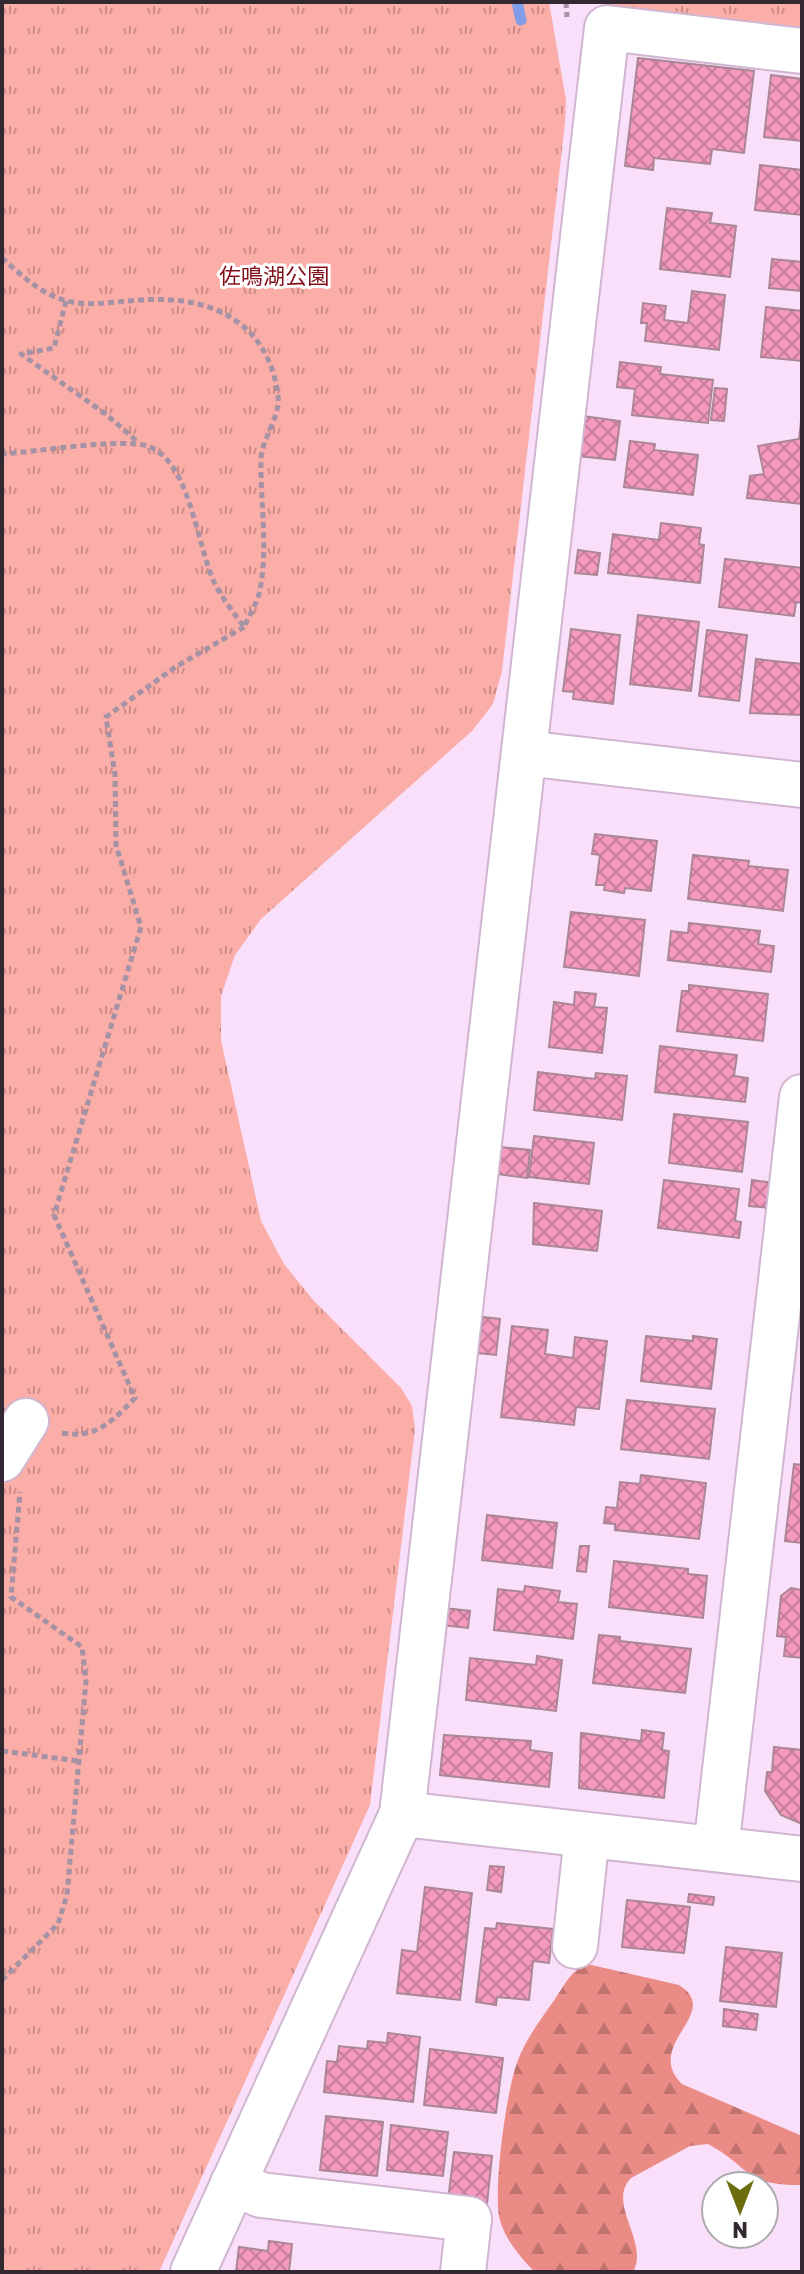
<svg xmlns="http://www.w3.org/2000/svg" width="804" height="2274" font-family="Rubik,'Noto Sans JP',sans-serif">
	<defs>
		<pattern id="forest-firs" width="22" height="20" patternUnits="userSpaceOnUse" patternTransform="scale(2)"><rect width="22" height="20" fill="#eb8b86"/><path d="M5 1l3.5 6h-7zM16 11l3.5 6h-7z" fill="#bf726e"/></pattern>
		<pattern id="park-tufts" width="24" height="20" patternUnits="userSpaceOnUse" patternTransform="scale(2)"><rect width="24" height="20" fill="#fbada8"/><path d="M3 7l-1-3M5 7V3M7 7l1-3M15 17l-1-3M17 17v-4M19 17l1-3" fill="none" stroke="#cc8d89"/></pattern>
		<pattern id="building-cross-hatch" width="8" height="8" patternUnits="userSpaceOnUse" patternTransform="scale(2)"><rect width="8" height="8" fill="#f599be"/><path d="M0 0l8 8M0 8l8-8" fill="none" stroke="#c77d9b"/></pattern>
	</defs>
	<rect width="100%" height="100%" fill="#f9dff9"/>
	<!-- forest -->
	<path fill="url(#forest-firs)" d="M587,1964L679,1985C724,2013 642,2044 682,2084L802,2136V2185C743,2186 751,2167 708,2144L690,2146L631,2178C606,2204 650,2242 633,2272H535C520,2257 503,2237 499,2216C494,2185 506,2093 517,2063C525,2040 541,2019 555,1999C564,1986 571,1970 587,1964Z"/>
	<!-- park -->
	<path fill="url(#park-tufts)" d="M2,2H549L566,100L565,123L502,671L493,704L472,731L261,919L235,955L221,996V1040L261,1221L284,1264L314,1301L401,1388L412,1406L415,1429L370,1805L159,2272H2Z
		M586,2H802V27Z"/>
	<g fill="none" stroke-linecap="round" stroke-linejoin="round">
		<!-- stream -->
		<path stroke="#819ce9" stroke-width="11" d="M517,2L521,20"/>
	</g>
	<!-- building -->
	<path fill="url(#building-cross-hatch)" stroke="#aa8794" stroke-width="2" d="M638,58L754,71L744,153L712,149L710,164L654,158L653,170L625,166Z
		M771,75L802,79V141L764,137Z
		M760,165L802,170V215L755,210Z
		M667,208L712,213L710,223L736,226L730,277L660,269Z
		M772,259L802,262V291L769,288Z
		M692,291L725,295L719,350L645,341L647,323H641L643,303L666,306L664,320L688,323Z
		M766,307L802,311V361L761,357Z
		M620,362L661,367L660,374L713,380L708,423L632,415L635,389L617,387Z
		M715,388L727,389L724,421L711,420Z
		M802,412V504L747,498L750,476L764,474L758,446L799,439Z
		M583,416L620,421L615,460L578,456Z
		M630,441L655,444L654,450L698,455L693,495L624,487Z
		M661,523L701,528L699,544L704,545L700,583L608,573L613,534L659,540Z
		M578,550L600,553L597,575L575,573Z
		M725,559L802,568V603L796,602L794,616L719,607Z
		M638,615L699,622L691,691L630,684Z
		M571,629L620,635L613,704L573,699L574,692L563,691Z
		M707,630L747,635L739,701L699,696Z
		M756,659L802,664V715L750,713Z
		M595,834L657,841L651,891L625,888L624,893L604,890L605,885H596L600,855L592,854Z
		M693,855L749,861L748,866L788,870L783,911L688,899Z
		M571,912L645,920L639,976L564,967Z
		M689,923L760,931L758,944L774,946L771,972L668,960L671,931L688,933Z
		M689,985L768,994L763,1041L677,1031L682,991H689Z
		M575,992L596,994L594,1007L607,1008L602,1053L549,1047L554,1002L574,1005Z
		M660,1046L737,1055L734,1076L748,1078L745,1102L655,1092Z
		M538,1072L595,1079L596,1073L627,1076L622,1120L534,1110Z
		M674,1114L748,1122L742,1172L669,1163Z
		M534,1136L594,1143L589,1184L529,1177Z
		M499,1147L530,1150L527,1178L496,1174Z
		M664,1180L739,1189L735,1221L741,1222L739,1238L658,1228Z
		M752,1180L774,1183L772,1208L749,1206Z
		M534,1203L602,1211L597,1251L533,1244Z
		M483,1317L500,1319L496,1355L478,1353Z
		M512,1326L548,1330L545,1354L573,1358L575,1337L607,1341L599,1409L576,1407L574,1425L501,1417Z
		M646,1336L693,1341V1336L717,1339L711,1389L641,1381Z
		M627,1400L715,1409L709,1459L621,1449Z
		M794,1464L802,1465V1543L785,1541Z
		M641,1475L706,1483L699,1539L615,1530V1524L604,1523L606,1507L617,1508L620,1482L640,1484Z
		M487,1515L557,1523L552,1568L482,1560Z
		M580,1546H589L586,1572L577,1571Z
		M614,1561L688,1569V1574L707,1576L703,1618L609,1607Z
		M525,1586L560,1591L558,1602L577,1604L573,1639L494,1630L498,1589L524,1592Z
		M791,1588L802,1590V1658L784,1656L786,1637L777,1636L781,1596Z
		M444,1608L470,1611L468,1628L442,1625Z
		M599,1635L620,1637V1641L691,1649L685,1693L593,1683Z
		M537,1656L562,1660L556,1711L466,1700L470,1658L536,1665Z
		M642,1730L664,1733L662,1750L669,1751L664,1798L579,1788L581,1733L641,1741Z
		M444,1735L531,1741L530,1750L552,1753L549,1787L440,1775Z
		M774,1747L802,1750V1824L781,1815L765,1791L767,1772H772Z
		M490,1866L504,1867L501,1892L487,1890Z
		M425,1887L472,1893L460,2000L397,1993L402,1950L417,1952Z
		M689,1894L714,1897L713,1905L688,1902Z
		M627,1900L690,1907L684,1953L622,1947Z
		M497,1923L553,1929L549,1963L533,1961L529,2000L497,1997L496,2005L476,2002L485,1928L496,1929Z
		M726,1947L782,1953L776,2007L720,2001Z
		M724,2009L758,2014L756,2030L723,2026Z
		M388,2033L420,2037L413,2102L324,2092L327,2061L337,2062L339,2046L367,2049L368,2041L387,2043Z
		M430,2049L503,2058L496,2113L424,2105Z
		M326,2116L383,2122L377,2176L320,2170Z
		M391,2125L448,2132L443,2176L387,2170Z
		M454,2152L492,2156L487,2204L448,2200Z
		M269,2241L292,2244L289,2272H236L239,2247L268,2251Z"/>
	<g fill="none" stroke-linecap="round" stroke-linejoin="round">
		<!-- minor casing -->
		<g stroke="#d0b6d0" stroke-width="48">
			<path id="minor" d="M524,753L802,785
				M2,1459L26,1421
				M402,1814L802,1859
				M716,1849L802,1097
				M575,1946L587,1835
				M233,2183L261,2195L469,2219L463,2272
				M193,2272L402,1814L607,28L802,51"/>
		</g>
		<!-- path -->
		<path stroke="#a592a5" stroke-width="5" stroke-dasharray="6 4" stroke-linecap="butt" d="M566,2L567,17
			M2,258C20,274 43,296 68,301C91,307 117,301 141,300C210,295 268,321 278,395C281,416 262,438 261,459C260,503 269,551 259,594C256,605 249,616 244,627C235,614 224,601 216,586C195,546 191,448 137,444C98,441 43,451 2,454
			M66,301L54,348L21,354L107,415L139,443
			M62,1433C97,1439 112,1421 135,1398L54,1215L141,927L116,845L115,775L106,717L174,668L244,627
			M2,1751L79,1761
			M2,1980L58,1924L67,1895L86,1681L82,1647L11,1597L20,1492"/>
		<!-- minor -->
		<use href="#minor" stroke="#fff" stroke-width="44"/>
	</g>
	<g text-anchor="middle" dominant-baseline="central" stroke-width="6" stroke-linejoin="round" paint-order="stroke">
		<!-- park labels -->
		<g font-size="22" fill="#820e1a" stroke="#fff">
			<text x="274" y="276">佐鳴湖公園</text>
		</g>
	</g>
	<!-- border -->
	<rect width="804" height="2274" fill="none" stroke="#322832" stroke-width="8"/>
	<!-- north arrow -->
	<g transform="translate(740 2210) rotate(180)"><circle r="38" fill="#ffffff" stroke="#ada9ad" stroke-width="2"/>
	<path d="M0-6L14 30L0 20L-14 30Z" fill="#6d6d0e"/>
	<text y="-12" font-size="22" font-weight="bold" text-anchor="middle" fill="#322832">N</text>
	</g>
</svg>
